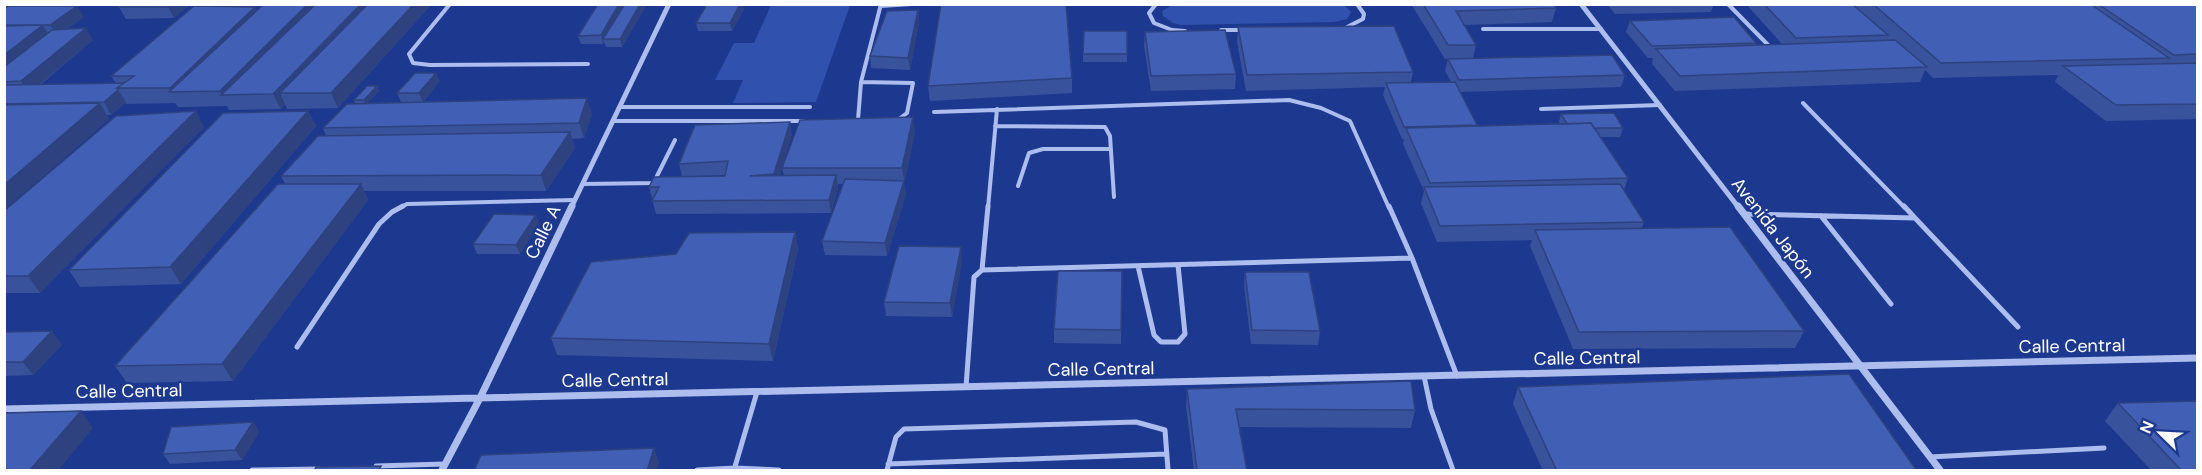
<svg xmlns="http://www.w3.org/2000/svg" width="2202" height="475" font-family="'DM Sans',sans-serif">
	<rect width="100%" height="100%" fill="#1d398f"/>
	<!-- green -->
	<path fill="#3051ad" d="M1174,4H1343L1351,12L1347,19L1334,22L1181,25L1173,23L1163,16L1162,11Z
		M771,5H850L816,102L733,103L743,80H715L734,43H754Z"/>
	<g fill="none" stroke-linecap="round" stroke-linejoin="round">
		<!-- service-far1 -->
		<path stroke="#acbdee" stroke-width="4" d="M450,4L409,54L413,63L430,65L588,64
			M1156,4L1149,13L1154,23L1172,30L1185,31
			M1728,4L1770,47
			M881,6L911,4
			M1347,27L1363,19L1364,14L1357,4
			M1483,29H1601
			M1221,30H1242
			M861,82L913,83L907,113L899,119
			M1803,103L1905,208
			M620,107H810
			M1541,109L1660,105
			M934,112L1289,100L1321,108L1350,121L1389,208
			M858,120L861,82L881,4
			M613,121H804
			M995,126L1105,127L1110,136L1114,197
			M655,180L675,140
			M583,184L655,183
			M1018,186L1029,153L1043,149H1111
			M400,208L407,204L575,200
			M988,208L997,109"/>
		<!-- service -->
		<path stroke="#acbdee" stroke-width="5" d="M1389,206L1412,258L1457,376
			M1744,214L1915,218L1904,206
			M1821,216L1891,304
			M1915,218L2018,327
			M1138,266L1154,335L1161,342H1178L1185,334L1178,265
			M982,270L988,206
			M297,347L379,224L392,212L403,206
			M1424,376L1431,409L1453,470
			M966,387L974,277L982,270L1412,258
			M1930,457L2104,448
			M888,464L1167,454
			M376,466L445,464
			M252,470L320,469
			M697,470L735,468L779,470
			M734,470L757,392
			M887,470L896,437L904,429L1136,422L1165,430L1168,470"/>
		<!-- minor-far1 -->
		<path stroke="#acbdee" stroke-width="5" d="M1581,4L1739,208
			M571,208L669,4"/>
		<!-- minor -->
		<path stroke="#acbdee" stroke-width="7" d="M1738,206L1940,470
			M4,409L2198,358
			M442,470L480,398L572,206"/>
	</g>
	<!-- wall -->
	<path fill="#38529c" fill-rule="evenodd" d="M4,4H19L18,6L84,17L67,29L93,40L40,85L116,83L111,76L208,4H243L242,7H255L257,11L264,4H431V5L338,108L287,109L285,104L281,109L229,110L227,106L178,107L175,103L126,104V102L111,115H107L109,119L4,210Z
		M117,4H191L174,18L126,19Z
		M524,4H538L537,6H524Z
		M598,4H647L622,47H606L604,42L603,44H581L578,36Z
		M1411,4H1554L1556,8L1552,22L1465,25L1476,45L1473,58L1625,75L1621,87L1460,92L1477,126L1560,124L1559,122L1561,114L1623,128L1620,137H1600L1628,178L1624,190L1644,222L1642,228L1804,331L1795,348L1573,349L1530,246L1532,240L1437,242L1421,203L1424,191L1403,144L1404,139H1402L1383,95L1385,87L1246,91L1237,42L1238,27L1413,72L1411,82H1451L1445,71L1448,59H1445Z
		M1607,4H1714L1711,12L1615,14Z
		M1746,4H2198V119L2106,121L2055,82L2058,75L1933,78L1925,70L1920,82L1675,91L1652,64L1653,58H1648L1626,32L1630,21L1756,43V45L1782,44Z
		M744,9L732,31H698L696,23Z
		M918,10L919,22L910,70L871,68L870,56Z
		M1127,31V62H1083V54Z
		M1145,32L1236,74L1235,89L1151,91L1144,46Z
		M1072,78V93L930,101L928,86Z
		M440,81L423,102L592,114L584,138L572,139L575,148L546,191H364L368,200L233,381L127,383L115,366L285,184L281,176L326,136L323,128L355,104L354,100L377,86L379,91L367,103L401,102L397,93Z
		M308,111L316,126L181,284L80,287L69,270Z
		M204,127L40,293H4V211Z
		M915,132L904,184L906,194L887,256L825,255L822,241L844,184H838V188L831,213L656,214L649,187L682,176L679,164L792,134L780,175H784L782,168ZM725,175V176H698Z
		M539,224L520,254H477L473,244Z
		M795,232L798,249L773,361L557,355L551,338L676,254Z
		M962,260L952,317L886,316L884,302Z
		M1122,271L1121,344L1054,343V329Z
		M1245,272L1320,331L1318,345L1251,344L1244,285Z
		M4,332L62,345L33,375L4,376Z
		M1518,387L1917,471H1543L1513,404Z
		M1187,389L1415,410L1411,428L1239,427L1247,471H1194L1186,406Z
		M2118,403L2198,471H2152L2105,421Z
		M253,422L259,432L242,460L170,464L163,454Z"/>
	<!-- shaded-wall -->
	<path fill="#2e427f" d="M171,4H191L174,18L168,7Z
		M308,4H321L222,95L220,91Z
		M361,4H380L280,93L285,104L281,109L273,94Z
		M414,4H431V5L338,108L331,93Z
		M619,4H626L603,39L604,42L603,44L601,35Z
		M640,4H647L622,47L620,39Z
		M740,4H743L744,9L732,31L730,23Z
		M77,6L84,17L57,36L50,25Z
		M255,7L262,21L172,92L170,88Z
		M918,10L919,22L910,70L908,58Z
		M43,25L52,40L4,77V55Z
		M86,28L93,40L29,93L21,81Z
		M436,73L440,81L423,102L419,93Z
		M377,86L379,91L366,105L364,100Z
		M118,90L126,102L111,115L104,102Z
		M587,98L592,114L584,138L579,123Z
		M100,103L109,119L4,210V185Z
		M196,111L204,127L40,293L28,276Z
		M308,111L316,126L181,284L170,267Z
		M913,117L915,132L904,184L906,194L887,256L885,243L904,181L902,168Z
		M790,122L792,134L777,187L774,174Z
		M570,132L575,148L546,191L541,175Z
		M836,175L838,188L831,213L829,200Z
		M361,184L368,200L233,381L222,364Z
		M536,215L539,224L520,254L516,245Z
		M795,232L798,249L773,361L769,344Z
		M961,247L962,260L952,317L950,303Z
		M52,331L62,345L33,375L23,362Z
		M81,411L93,428L58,471H29Z
		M253,422L259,432L242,460L235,450Z
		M654,448L659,462L657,471H647Z"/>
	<!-- building -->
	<path fill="#415fb5" stroke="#2e427f" stroke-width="1.5" d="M117,4H171L168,7H119Z
		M208,4H237L235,6H206Z
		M264,4H308L220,91L169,92Z
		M316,4H361L273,94L221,95Z
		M368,4H414L331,93H280Z
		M598,4H619L601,35L578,36Z
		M625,4H640L620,39H603Z
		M707,4H740L730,23H696Z
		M941,4H1066L1072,78L928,86Z
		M1423,4H1554L1556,8L1456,11L1476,45H1448Z
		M1764,4H1852L1888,35L1796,38Z
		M1873,4H2090L2169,58L1941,63Z
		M2098,4H2198V54L2174,55Z
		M8,6H77L50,25H4V8Z
		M194,6L255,7L170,88H117L134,76H111Z
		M918,10L908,58L870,56L887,11Z
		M1734,17L1756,43L1652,46L1630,21Z
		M43,25L4,55V26Z
		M1394,26L1413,72L1247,75L1238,27Z
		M86,28L21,81L4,82V67L52,30Z
		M1225,30L1236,74L1151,76L1145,32Z
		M1084,31H1127V54H1083Z
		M1895,40L1927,67L1680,76L1656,49Z
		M1612,55L1625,75L1459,80L1448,59Z
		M2198,63V104L2116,105L2063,66Z
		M415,73H436L419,93H397Z
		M1455,82L1477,125L1404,127L1386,83Z
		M124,83L117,88L118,90L104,102L4,104V85Z
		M367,86H377L364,100H354Z
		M587,98L579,123L323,128L347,104Z
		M100,103L4,185V105Z
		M196,111L28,276H4V211L116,116Z
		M308,111L170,267L69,270L223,113Z
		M1614,113L1623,128H1594L1591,123L1567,124L1561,114Z
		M913,117L902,168H782L800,120Z
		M790,122L774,174L750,176L836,175L829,200L652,201L659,187H649L654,177L725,176L728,161L679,164L695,125Z
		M1591,123L1628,178L1430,183L1406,128Z
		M570,132L541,175L281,176L318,136Z
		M845,179L904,181L885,243L822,241Z
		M278,184H361L222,364L115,366Z
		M1620,184L1644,222L1440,226L1424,187Z
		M494,214L536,215L516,245L473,244Z
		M1730,227L1804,331L1579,332L1535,230Z
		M795,232L769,344L551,338L591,262L676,254L689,233Z
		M899,246L961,247L950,303L884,302Z
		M1058,271H1122L1121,330L1054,329Z
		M1245,272H1309L1320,331L1252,330Z
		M52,331L23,362H4V332Z
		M1849,374L1917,471H1557L1518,387Z
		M1411,381L1415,410L1236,409L1247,471H1197L1187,389Z
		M2198,401V471H2182L2118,403Z
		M81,411L29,471H4V413Z
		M253,422L235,450L163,454L171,427Z
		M654,448L647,471H474L481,455Z
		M381,466L378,471H314L316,467Z"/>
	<g text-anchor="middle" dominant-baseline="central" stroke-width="5" stroke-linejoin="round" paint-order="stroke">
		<!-- street labels -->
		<g font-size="18" fill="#fff" stroke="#1d398f">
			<text transform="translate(1773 228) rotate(52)">Avenida Japón</text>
			<text transform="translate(543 232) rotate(-64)">Calle A</text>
			<text transform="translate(2072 346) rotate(-1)">Calle Central</text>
			<text transform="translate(1587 358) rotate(-1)">Calle Central</text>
			<text transform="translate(1101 369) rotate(-1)">Calle Central</text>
			<text transform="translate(615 380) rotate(-1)">Calle Central</text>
			<text transform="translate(129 391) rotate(-1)">Calle Central</text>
		</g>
	</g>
	<!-- border -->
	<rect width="2202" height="475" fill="none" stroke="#ffffff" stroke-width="12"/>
	<!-- north arrow -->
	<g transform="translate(2160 433) rotate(294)" stroke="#1d398f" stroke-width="4.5" paint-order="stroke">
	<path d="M0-4.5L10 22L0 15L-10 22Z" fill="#ffffff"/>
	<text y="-9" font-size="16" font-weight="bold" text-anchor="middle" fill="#ffffff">N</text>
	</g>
</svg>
